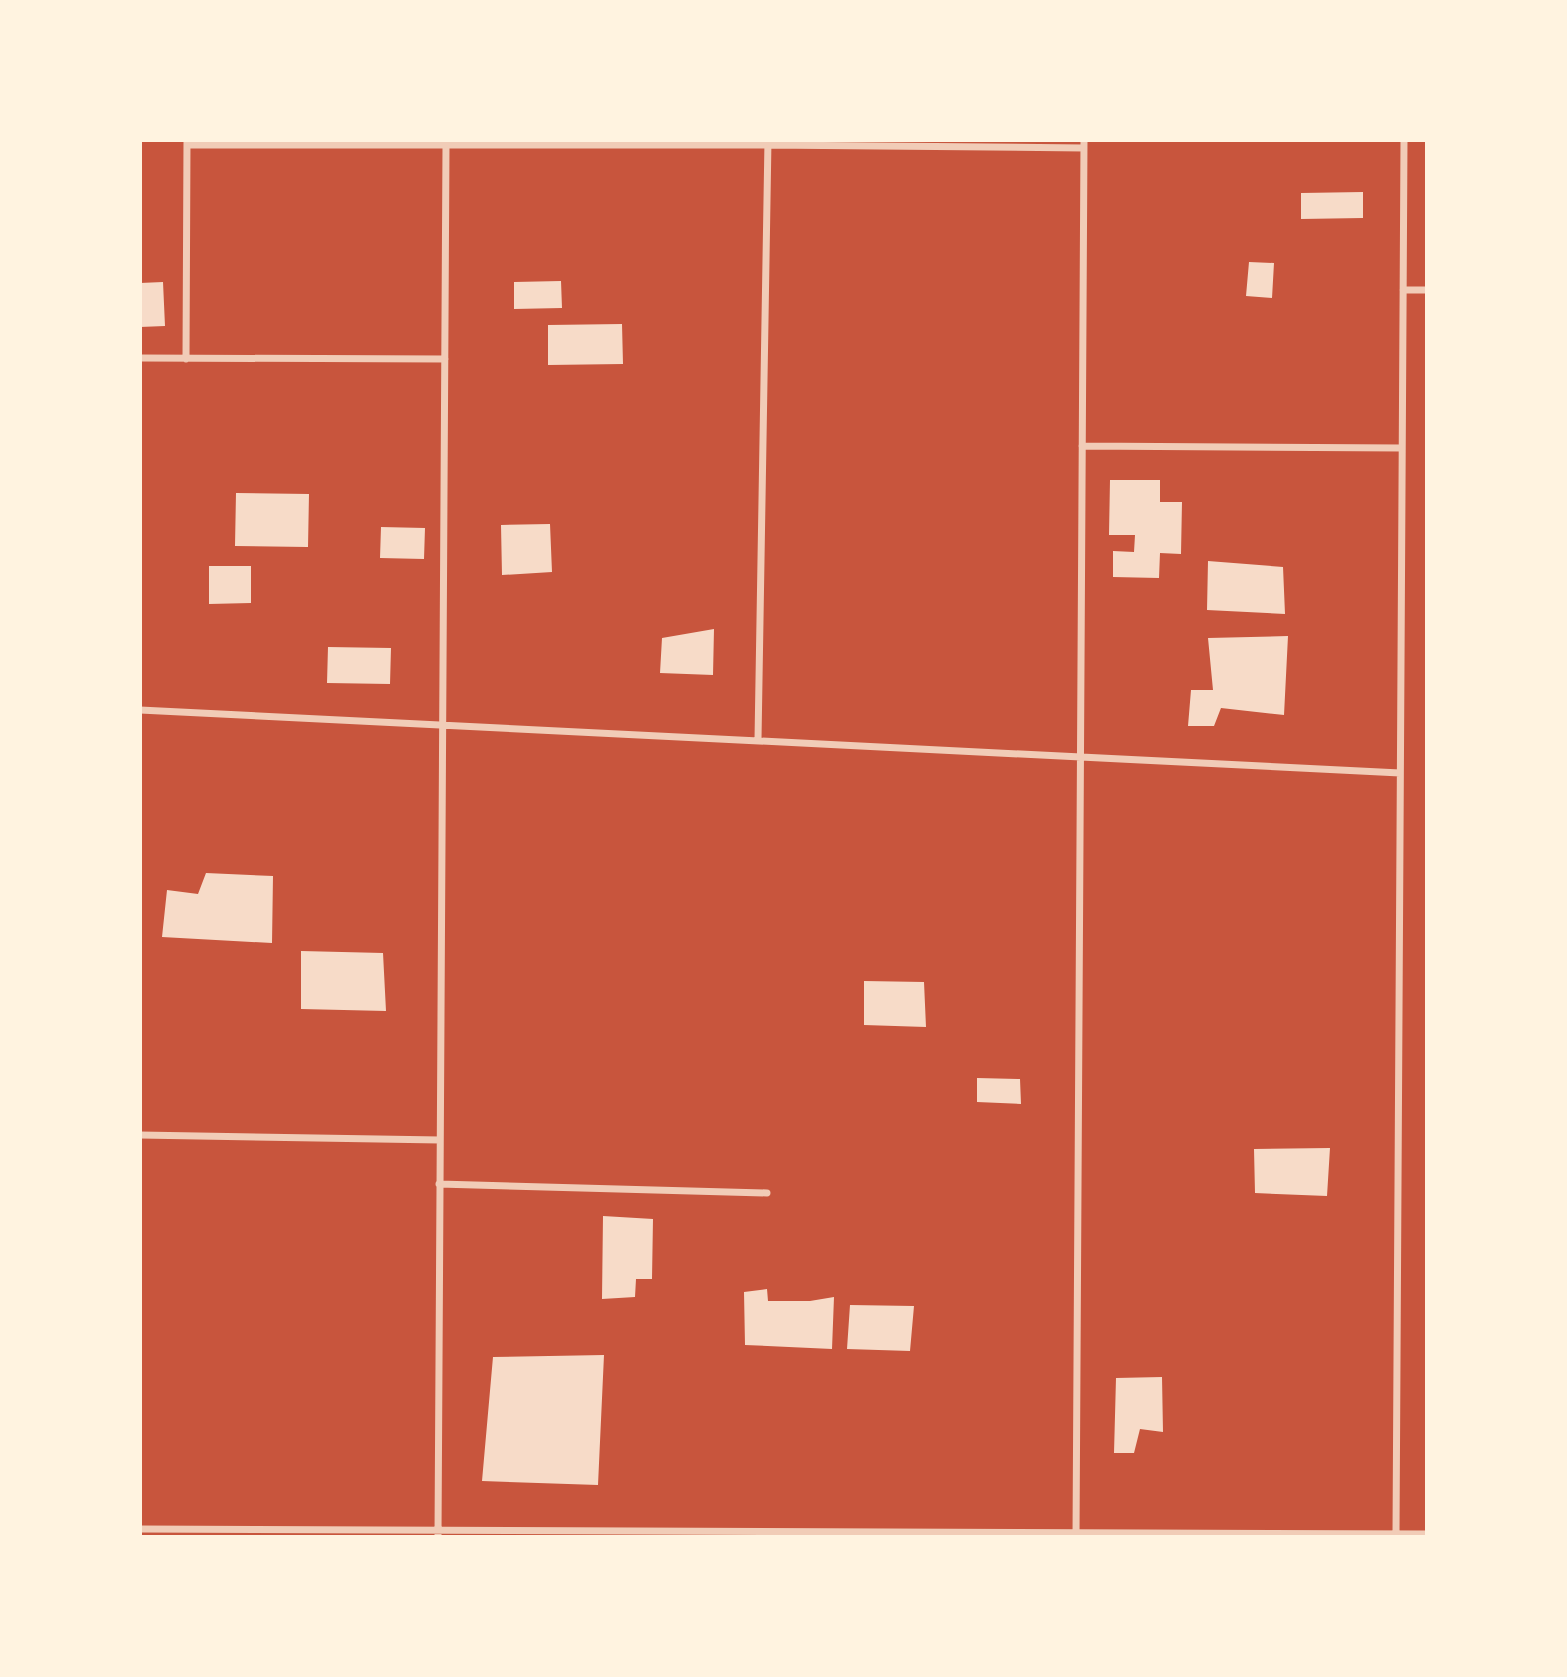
<svg xmlns="http://www.w3.org/2000/svg" width="1567" height="1677" font-family="Figtree,sans-serif">
	<rect width="100%" height="100%" fill="#c8553d"/>
	<!-- building -->
	<path fill="#f7dbc8" d="M1363,192V218L1301,219V193Z
		M1249,262L1274,263L1272,298L1246,296Z
		M561,281L562,308L514,309V282Z
		M163,282L165,326L140,327V283Z
		M622,324L623,364L548,365V325Z
		M1110,480H1160V502H1182L1181,554L1160,553L1159,578L1113,577V551L1134,552L1135,535H1109Z
		M236,493L309,494L308,547L235,546Z
		M550,524L552,572L502,575L501,525Z
		M381,527L425,528L424,559L380,558Z
		M1208,561L1283,567L1285,614L1207,610Z
		M209,566H251V603L209,604Z
		M714,629L713,675L660,673L662,638Z
		M1288,636L1284,715L1221,708L1214,726H1188L1191,690H1213L1208,638Z
		M328,647L391,648L390,684L327,683Z
		M206,873L273,876L272,943L162,937L167,890L198,894Z
		M301,951L383,953L386,1011L301,1009Z
		M864,981L924,982L926,1027L864,1025Z
		M977,1078L1020,1079L1021,1104L977,1102Z
		M1330,1148L1327,1196L1255,1193L1254,1149Z
		M603,1216L653,1219L652,1279H636L635,1297L602,1299Z
		M767,1289L768,1301H810L834,1297L832,1349L745,1345L744,1292Z
		M850,1305L914,1306L910,1351L847,1349Z
		M604,1355L598,1485L482,1481L493,1357Z
		M1162,1377L1163,1432L1140,1429L1134,1453H1114L1116,1378Z"/>
	<g fill="none" stroke-linecap="round" stroke-linejoin="round">
		<!-- minor -->
		<path stroke="#f1ccb7" stroke-width="7" d="M187,145H768L1084,148
			M1403,290H1427
			M140,358L445,359
			M186,359L187,140
			M1082,446L1402,448
			M140,710L1400,773
			M758,740L768,140
			M140,1135L440,1140
			M439,1184L767,1193
			M140,1529L1427,1534
			M1396,1534L1404,140
			M438,1537L446,146
			M1076,1537L1084,140"/>
	</g>
	<!-- border -->
	<rect width="1567" height="1677" fill="none" stroke="#fff3e0" stroke-width="284"/>
</svg>
